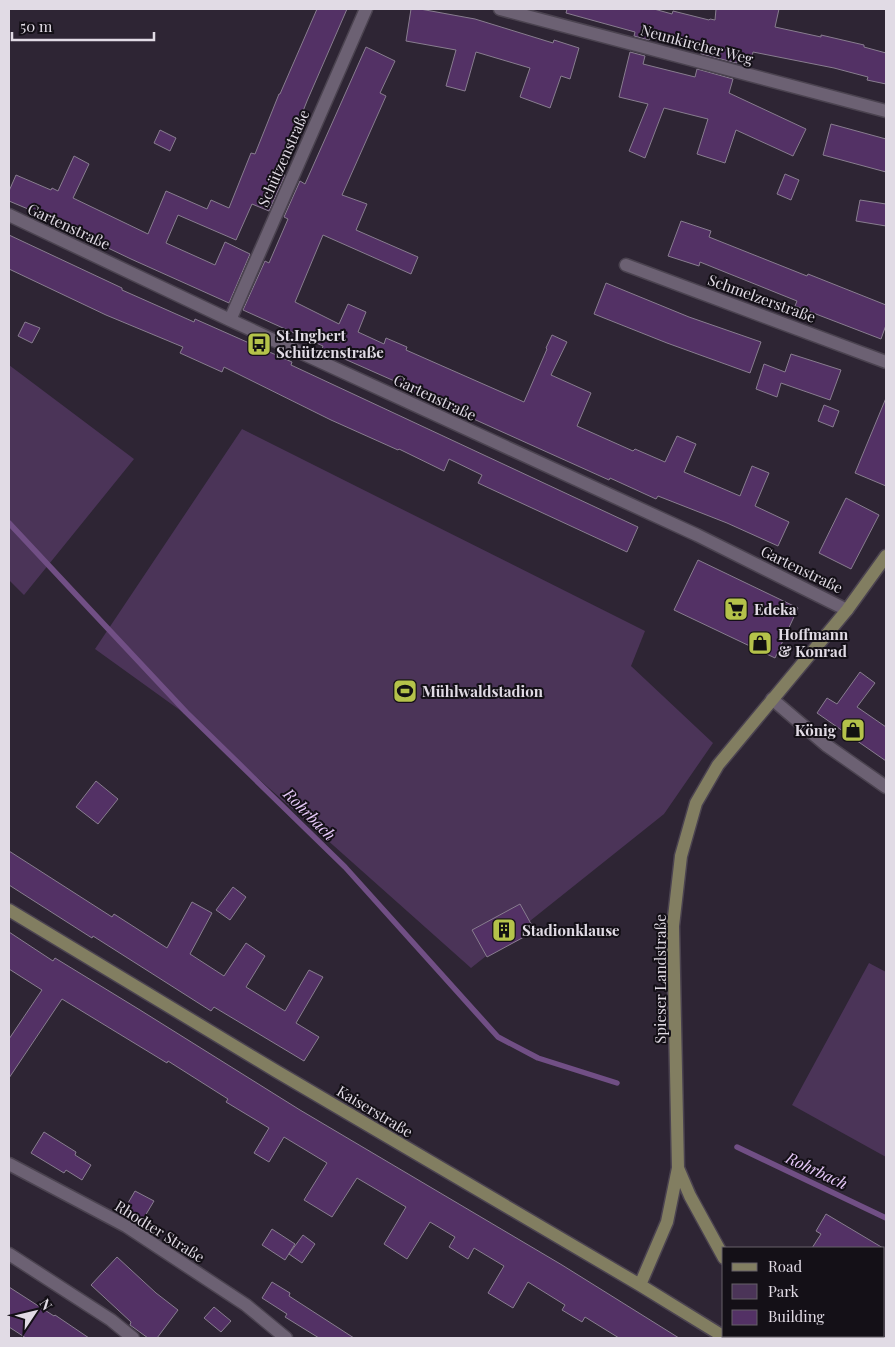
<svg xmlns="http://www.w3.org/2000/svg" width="895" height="1347" font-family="'Playfair Display',serif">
	<rect width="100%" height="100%" fill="#2e2534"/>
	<!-- green -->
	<path fill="#4b3458" d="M9,365L134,459L24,595L9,580Z
		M242,429L645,631L631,666L713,743L664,814L471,968L188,716L95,649Z
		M869,963L886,972V1157L792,1105Z"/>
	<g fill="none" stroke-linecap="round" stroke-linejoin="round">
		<!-- stream -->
		<path stroke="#714f85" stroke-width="5.5" d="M9,523L186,712L345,867L498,1037L538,1058L617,1083
			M737,1147L886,1218"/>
	</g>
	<!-- building -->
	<path fill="#533165" stroke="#887d8f" d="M317,9H347L307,101L279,172L285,175L269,211L252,204L236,240L178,215L166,243L215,265L225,242L250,254L229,303L131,259L39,215L40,214L9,201V191L16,175L51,190L52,188L58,191L74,156L89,164L73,198L148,234L166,191L207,209L211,200L229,208L251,153L255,154L279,94H280Z
		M411,9H420L475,19L553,43L554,40L579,48L570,79L561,76L550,108L520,97L530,68L476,52L465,91L446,86L456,50L406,41Z
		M567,9H654L672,14L673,11L709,20L710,19L715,20L716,9H779L775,27L821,37V35L864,45V47L886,53V84L867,80L868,77L834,68L753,52L751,62L738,58L737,63L701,54L702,48L650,36L649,40L634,36L635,32L566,13Z
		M366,47L395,61L380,93L386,96L342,195L367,204L356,230L418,257L411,274L323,235L295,302L339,324L348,304L366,312L358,332L384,344L386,338L407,347L406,350L524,402L547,349L546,348L552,335L567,342L551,375L591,393L577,426L633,451L635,449L665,462L677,436L696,444L684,472L740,496L752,466L769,473L755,506L789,522L778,546L727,523L658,496L656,499L610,478L609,480L407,389L408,387L322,349L323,346L243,310L265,261L269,263L288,219L284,217L300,181L305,184Z
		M630,52L645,56L643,64L695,77L697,69L733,79L729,93L806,129L793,156L736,130L725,163L697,154L708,119L664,108L645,158L629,151L648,104L619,97Z
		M831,124L886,139V172L823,155Z
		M160,130L176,138L170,151L154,143Z
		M785,174L799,180L791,200L777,194Z
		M860,200L886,204V226L856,221Z
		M681,221L711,231L709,237L807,276L808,274L886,305V325L881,339L795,306L797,301L700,262L699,266L668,256Z
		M9,235L122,288V290L194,322L195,319L292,362L291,365L638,527L627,552L478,483L482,475L449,459L444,471L399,449L398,450L331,420L224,367L222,372L180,353L183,347L106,315L9,269Z
		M606,283L689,317L761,342L750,373L667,343L594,314Z
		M25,322L40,328L32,343L18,336Z
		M791,354L841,370L830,400L781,383L777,397L756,389L764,364L785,372Z
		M886,398V486L855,473Z
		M824,405L839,411L833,427L818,421Z
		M846,498L879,515L851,569L819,553Z
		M698,560L798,608L775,658L674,610Z
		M860,672L875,683L857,707L886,727V761L817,713L827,698L837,704Z
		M96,781L118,799L98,824L76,807Z
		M9,851L112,917L114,914L167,948L192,902L212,913L190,954L224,976L246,943L265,956L246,987L285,1011L309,970L323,977L296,1023L319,1037L304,1061L214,1007L211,1011L93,936L92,938L9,885Z
		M233,887L246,897L230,920L216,910Z
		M520,904L535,931L487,957L472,930Z
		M9,932L53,961L55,958L140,1010L300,1110L562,1265L679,1338H619L585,1317L582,1322L562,1310L565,1305L528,1282L513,1308L488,1293L504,1266L474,1248L468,1259L449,1247L455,1237L430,1222L407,1259L384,1244L406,1207L357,1178L332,1217L304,1200L327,1163L284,1137L269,1162L254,1153L269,1128L226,1102L228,1099L168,1061L167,1063L62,999L9,1078V1039L42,990L9,969Z
		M44,1132L76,1152L75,1155L91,1165L82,1180L66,1170L64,1173L31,1153Z
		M135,1191L154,1201L142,1221L124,1210Z
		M826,1214L883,1248H812L821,1234L816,1231Z
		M272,1229L295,1244L285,1260L262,1245Z
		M303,1235L315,1244L302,1263L289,1254Z
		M117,1257L156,1293L178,1310L157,1338H148L130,1325L131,1322L91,1285Z
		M272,1282L290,1293L289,1296L354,1338H319L285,1317L287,1314L262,1298Z
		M9,1287L54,1316L55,1315L89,1338H26L9,1327Z
		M214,1307L231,1321L221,1332L204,1318Z"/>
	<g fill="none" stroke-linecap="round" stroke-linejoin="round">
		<!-- street casing -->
		<g stroke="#4b4350" stroke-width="15">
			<path id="street" d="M500,9L886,111
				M9,215L230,320L697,535L847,610
				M626,265L886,362
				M230,320L366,9
				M772,699L826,745L886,787
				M9,1164L126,1226L246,1305L286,1338
				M9,1254L111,1320L133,1338"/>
		</g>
		<!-- secondary casing -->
		<g stroke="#4b4350" stroke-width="15">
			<path id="secondary" d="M9,910L276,1071L640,1285L726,1338
				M678,1168L690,1196L724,1258
				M640,1285L667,1222L678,1168L673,926L681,856L696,803L718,765L847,610L886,556
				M771,1336L773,1338"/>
		</g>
		<!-- street -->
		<use href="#street" stroke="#6c6173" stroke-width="12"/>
		<!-- secondary -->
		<use href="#secondary" stroke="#827e61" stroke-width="12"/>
	</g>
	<!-- icons -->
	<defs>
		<g id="bus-square" transform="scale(1.25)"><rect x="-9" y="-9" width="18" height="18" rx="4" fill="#b4c24a" stroke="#141017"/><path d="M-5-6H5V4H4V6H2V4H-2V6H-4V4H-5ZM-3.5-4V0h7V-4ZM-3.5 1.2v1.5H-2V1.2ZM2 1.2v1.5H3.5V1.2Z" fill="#111"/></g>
		<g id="supermarket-square" transform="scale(1.25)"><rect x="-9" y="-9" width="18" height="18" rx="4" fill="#b4c24a" stroke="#141017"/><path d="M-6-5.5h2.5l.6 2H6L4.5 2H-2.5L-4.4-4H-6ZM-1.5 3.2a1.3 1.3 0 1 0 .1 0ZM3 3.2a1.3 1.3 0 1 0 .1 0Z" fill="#111"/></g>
		<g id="shop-square" transform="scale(1.25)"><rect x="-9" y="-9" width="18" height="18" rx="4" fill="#b4c24a" stroke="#141017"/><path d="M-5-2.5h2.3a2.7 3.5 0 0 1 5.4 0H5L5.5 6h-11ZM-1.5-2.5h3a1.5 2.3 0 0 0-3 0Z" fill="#111"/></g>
		<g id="stadium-square" transform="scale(1.25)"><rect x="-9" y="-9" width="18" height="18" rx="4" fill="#b4c24a" stroke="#141017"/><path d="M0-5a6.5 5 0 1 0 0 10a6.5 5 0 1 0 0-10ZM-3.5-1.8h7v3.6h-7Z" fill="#111"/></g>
		<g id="building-square" transform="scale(1.25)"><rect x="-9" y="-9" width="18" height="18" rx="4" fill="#b4c24a" stroke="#141017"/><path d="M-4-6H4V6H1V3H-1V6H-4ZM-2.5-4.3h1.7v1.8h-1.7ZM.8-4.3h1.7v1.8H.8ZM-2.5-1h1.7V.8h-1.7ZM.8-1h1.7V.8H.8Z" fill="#111"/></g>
	</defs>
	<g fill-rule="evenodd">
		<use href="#bus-square" x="259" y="344"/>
		<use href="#supermarket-square" x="736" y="609"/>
		<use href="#shop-square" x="760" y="643"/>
		<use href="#stadium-square" x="405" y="691"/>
		<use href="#shop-square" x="853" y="730"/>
		<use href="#building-square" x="504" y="930"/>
	</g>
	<g text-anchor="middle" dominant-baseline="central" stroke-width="4" stroke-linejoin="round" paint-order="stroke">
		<!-- street labels -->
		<g font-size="15" fill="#e1dbe5" stroke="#141017">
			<text transform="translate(697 44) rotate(15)">Neunkircher Weg</text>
			<text transform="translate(283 158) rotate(-66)">Schützenstraße</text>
			<text transform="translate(69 226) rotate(25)">Gartenstraße</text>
			<text transform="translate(762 298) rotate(20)">Schmelzerstraße</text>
			<text transform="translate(435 397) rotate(25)">Gartenstraße</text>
			<text transform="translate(802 569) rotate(26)">Gartenstraße</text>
			<text transform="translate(660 979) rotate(-90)">Spieser Landstraße</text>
			<text transform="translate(375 1111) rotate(31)">Kaiserstraße</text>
			<text transform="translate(160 1231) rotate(32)">Rhodter Straße</text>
		</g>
		<!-- poi labels -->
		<g font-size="15" font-weight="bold" fill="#e1dbe5" stroke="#141017" text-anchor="start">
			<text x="276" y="335">St.Ingbert<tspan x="276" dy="17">Schützenstraße</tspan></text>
			<text x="754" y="609">Edeka</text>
			<text x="778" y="634">Hoffmann<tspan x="778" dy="17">&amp; Konrad</tspan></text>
			<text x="422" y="691">Mühlwaldstadion</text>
			<text x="836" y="730" text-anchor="end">König</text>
			<text x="522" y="930">Stadionklause</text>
		</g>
		<!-- water labels -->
		<g font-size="16" font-style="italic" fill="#e7c9f9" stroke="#141017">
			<text transform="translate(310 814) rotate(45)">Rohrbach</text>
			<text transform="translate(817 1170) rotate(25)">Rohrbach</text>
		</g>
	</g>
	<!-- border -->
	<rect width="895" height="1347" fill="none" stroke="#e1dbe5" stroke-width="20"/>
	<!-- legend -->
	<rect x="722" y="1247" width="162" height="90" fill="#141017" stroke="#666169"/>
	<rect x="732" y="1263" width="25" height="8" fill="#827e61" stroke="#666169"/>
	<text x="768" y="1272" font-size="15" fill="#e1dbe5">Road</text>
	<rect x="732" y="1284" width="25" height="15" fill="#4b3458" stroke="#666169"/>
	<text x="768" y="1297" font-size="15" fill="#e1dbe5">Park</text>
	<rect x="732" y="1310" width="25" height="15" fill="#533165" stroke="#666169"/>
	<text x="768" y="1322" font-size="15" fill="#e1dbe5">Building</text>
	<!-- north arrow -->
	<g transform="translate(35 1312) rotate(55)" stroke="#141017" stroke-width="4" paint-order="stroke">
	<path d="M0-4L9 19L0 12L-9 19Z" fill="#e1dbe5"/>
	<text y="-8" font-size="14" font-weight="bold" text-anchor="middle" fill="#e1dbe5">N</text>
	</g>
	<!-- scale -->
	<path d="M12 32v8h142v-8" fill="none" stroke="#e1dbe5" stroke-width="2.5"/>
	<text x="20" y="32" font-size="15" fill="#e1dbe5" stroke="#141017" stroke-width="4" paint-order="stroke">50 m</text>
</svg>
